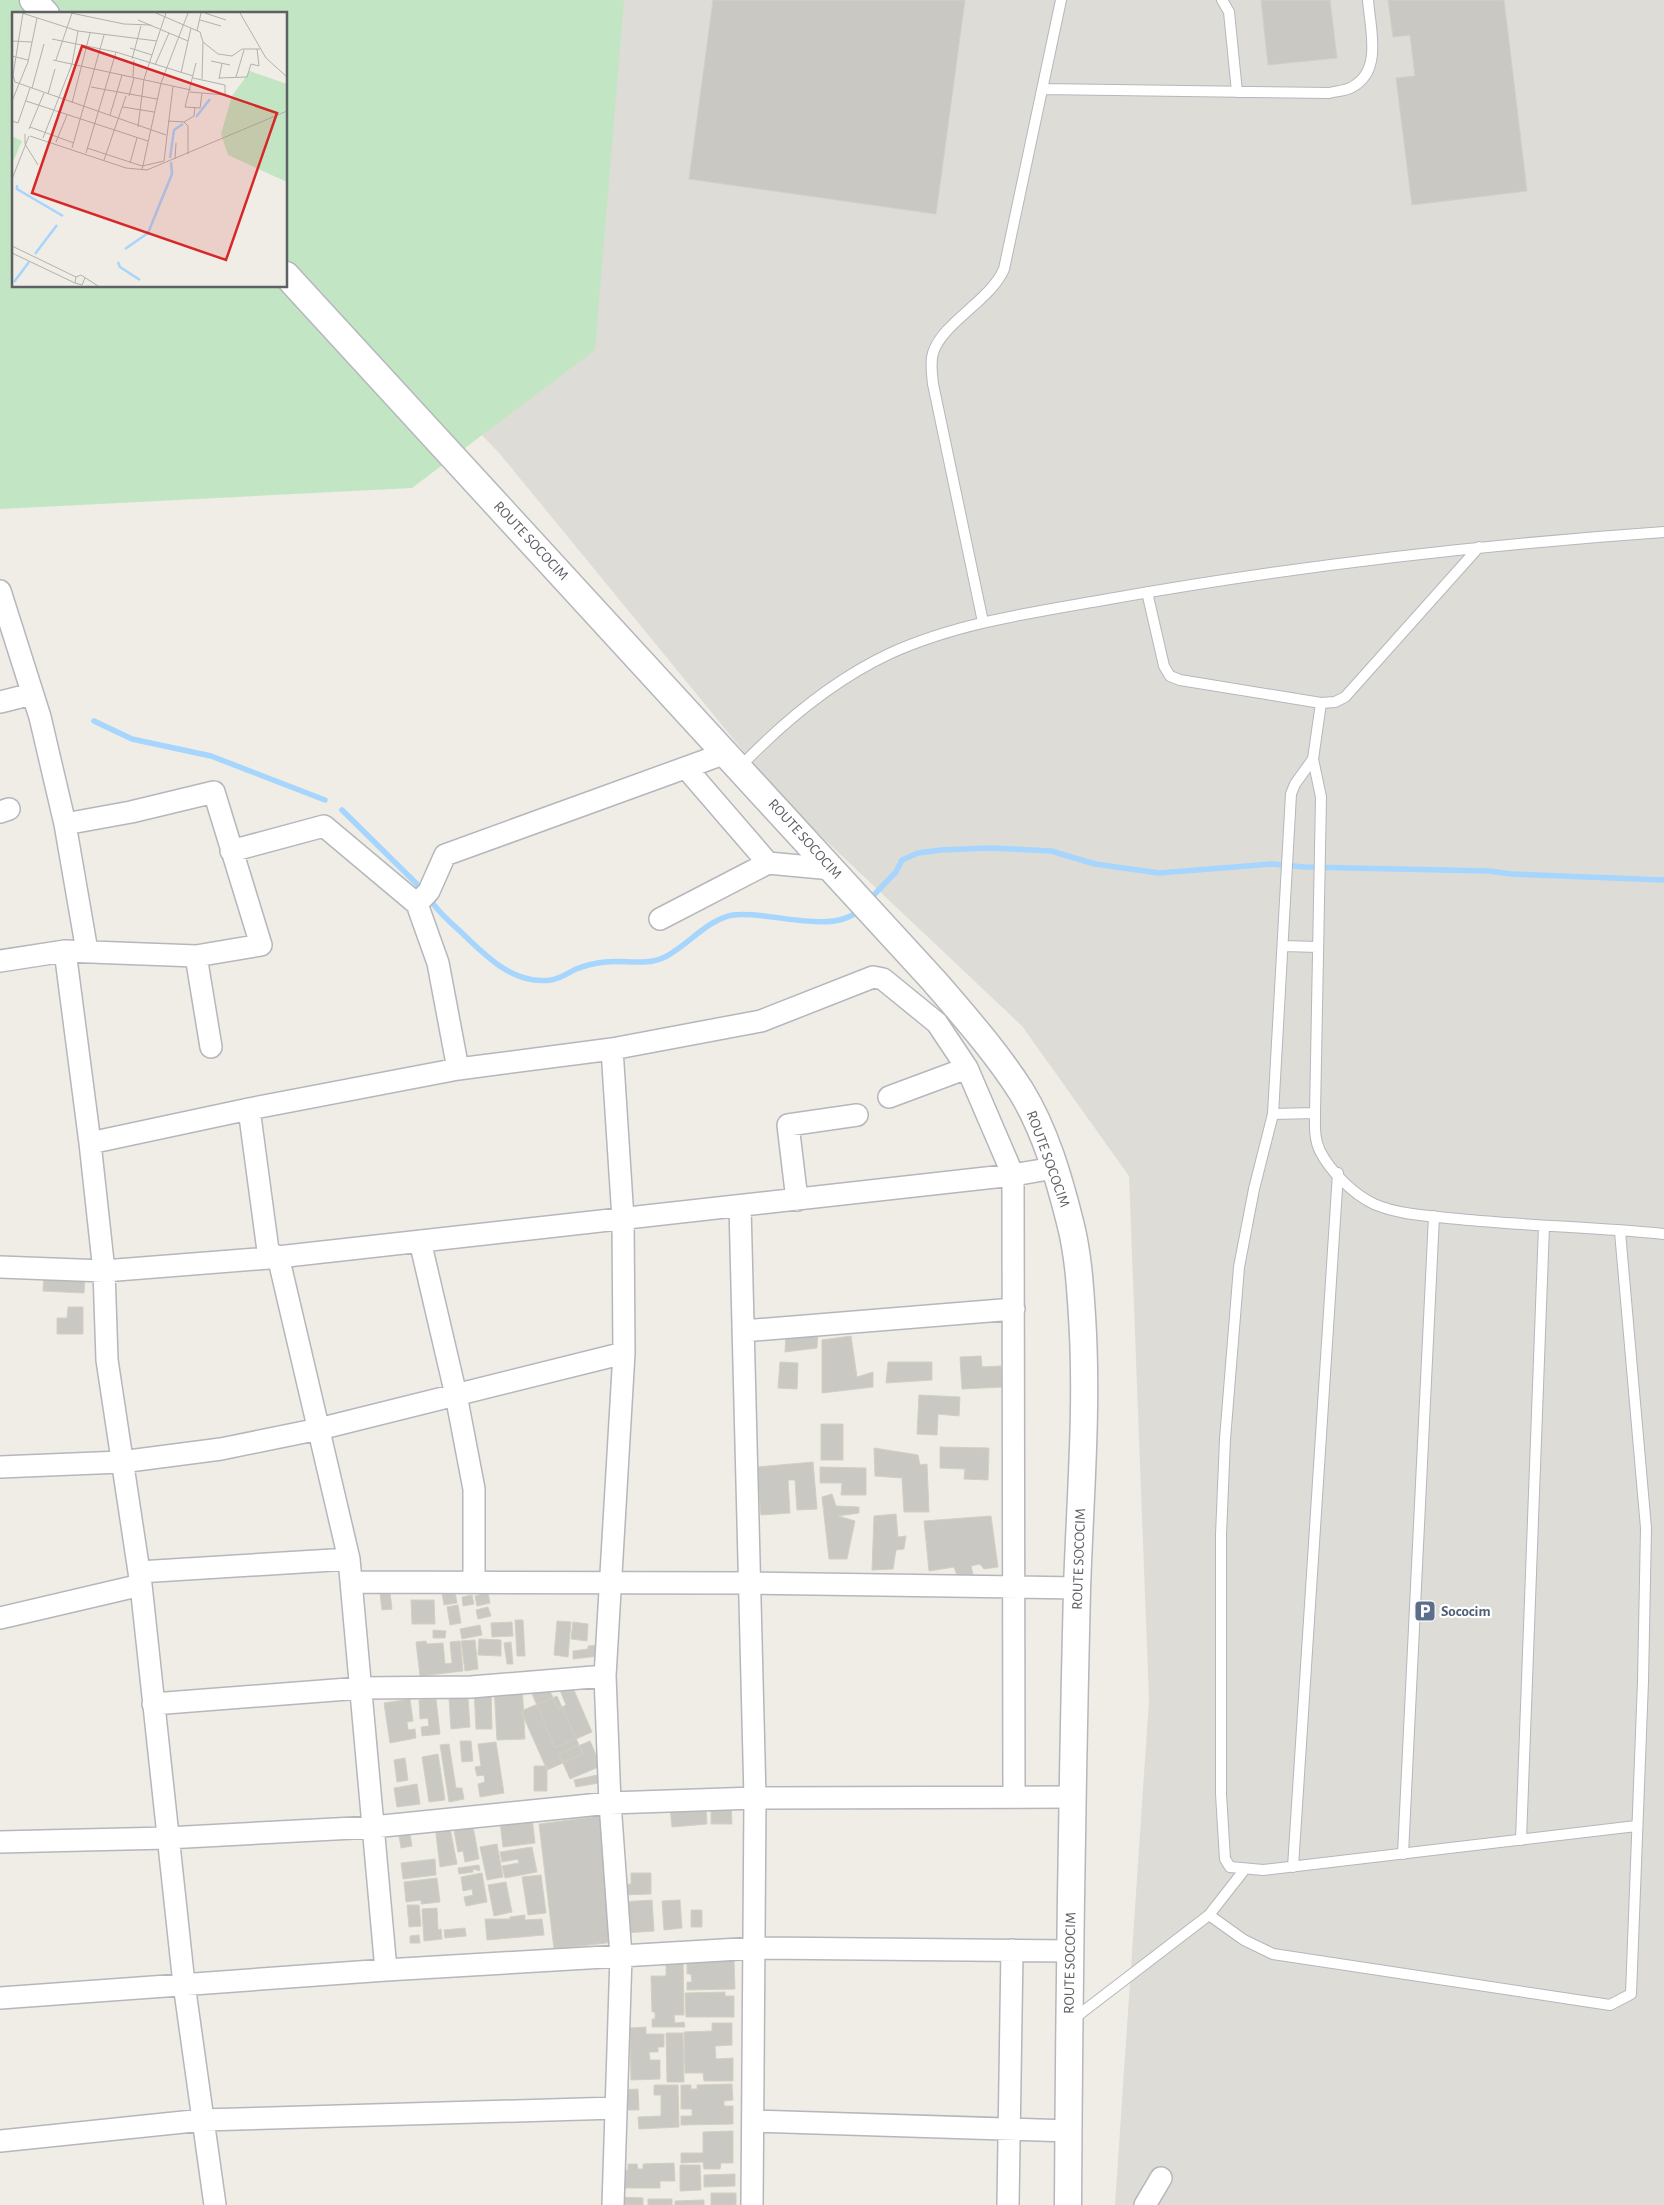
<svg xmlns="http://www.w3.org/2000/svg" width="1664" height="2205" font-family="'Alegreya Sans',sans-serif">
	<rect width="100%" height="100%" fill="#efede5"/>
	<!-- industrial -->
	<path fill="#dedcd7" d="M65,0H1664V2205H1115L1149,1700L1129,1176L1022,1026L785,802L500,454L286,231V14Z"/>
	<!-- green -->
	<path fill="#c2e6c3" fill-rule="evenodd" d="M0,0H624L595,350L412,488L0,509ZM14,14H286V286H14Z"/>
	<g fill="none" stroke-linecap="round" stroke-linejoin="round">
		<!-- stream -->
		<path stroke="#a6d5fe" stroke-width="5.5" d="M94,721L132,739L211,756L325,800
			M342,810L422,889
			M869,900L896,872L902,860L918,853L941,850L991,848L1051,851L1095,864L1159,873L1272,864L1305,867L1489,871L1511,874L1664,880
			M432,902C440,914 451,923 461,932C486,956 513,985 551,980C560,979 568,973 576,969C584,966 596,963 605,962C625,960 647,966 665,957C687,946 708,919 733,915C767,910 833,936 859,910"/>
	</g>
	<!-- building -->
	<path fill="#cac8c2" stroke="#d4cfc3" d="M713,0H965L936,214L689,179Z
		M1261,0H1330L1337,58L1268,65Z
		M1388,0H1504L1527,191L1412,205L1396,78L1415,76L1410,35L1393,37Z
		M44,1274L85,1276L84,1293L43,1291Z
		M68,1307H83V1334H57V1318H67Z
		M818,1331L817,1348L785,1352L786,1334Z
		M851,1336L857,1377L873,1372V1387L822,1393V1340Z
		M981,1356L982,1367L1001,1366L1002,1387L962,1389L960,1357Z
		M780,1362L798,1363L797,1389L778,1388Z
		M888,1362H932V1380L886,1383Z
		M919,1395L960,1397L959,1416L938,1414L937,1435L917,1434Z
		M821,1424H843V1460H821Z
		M940,1447L989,1448L988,1480L964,1479L965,1469L940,1468Z
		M874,1448L918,1455L920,1465L927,1464L929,1512H904L902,1478L875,1476Z
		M813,1462L817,1509L797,1510L795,1480H788L790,1513L761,1515L757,1467Z
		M820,1467L866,1468V1495H841L842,1483H820Z
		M832,1494L836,1506L859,1507V1513L838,1516L855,1521L847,1559H829L822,1497Z
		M896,1514L898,1537L906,1536L904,1549L896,1550L893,1569L872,1570L874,1516Z
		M991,1516L998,1567L984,1569L980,1564L971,1566L974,1578H958L954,1567L929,1571L924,1521Z
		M390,1592L392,1609L382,1610L380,1593Z
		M455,1592L457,1603L444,1605L442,1593Z
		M488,1593L490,1603L477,1606L475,1596Z
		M472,1595L474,1604L463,1606L462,1597Z
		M411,1600H434L435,1624H412Z
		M458,1605L461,1623L450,1625L447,1607Z
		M488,1607L491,1616L478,1619L476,1610Z
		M515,1620H523L525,1656H517Z
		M557,1621L571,1622L568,1657L554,1655Z
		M512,1622L513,1636L492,1637L491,1623Z
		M573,1622L588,1624L587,1641L571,1639Z
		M480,1625L482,1635L462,1639L460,1629Z
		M433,1630L446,1631L445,1638H433Z
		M479,1639L501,1640V1656L478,1655Z
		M475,1640L478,1669L465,1671L461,1641Z
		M426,1641L427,1644L443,1643L445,1664L452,1663L450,1642L460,1641L463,1671L420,1676L416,1642Z
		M511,1642L513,1664H507L504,1643Z
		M607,1644L608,1655L573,1659V1651L588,1649V1646Z
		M567,1674L592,1732L555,1748L530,1689L546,1682L558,1709L566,1705L555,1678Z
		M522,1684L525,1739L497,1740L494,1686Z
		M491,1687L492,1729H476L474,1688Z
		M557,1696L583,1754L547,1770L521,1711Z
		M468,1697L470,1727L451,1729L449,1698Z
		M410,1699L413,1721L407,1722L408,1730L415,1729L416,1738L390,1743L384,1703Z
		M436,1699L440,1734L422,1736L421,1727L429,1726L428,1718L420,1719L419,1700Z
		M460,1741H471L473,1761L462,1762Z
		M590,1741L601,1766L570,1779L559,1754Z
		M496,1742L504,1793L480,1797L478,1784L485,1782L484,1775L477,1776L475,1767L481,1766L478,1744Z
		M449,1744L456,1788H462L464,1799L449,1802L440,1745Z
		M438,1754L445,1800L429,1802L422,1757Z
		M405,1758L408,1780L397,1782L394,1760Z
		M534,1766H547V1791H534Z
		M597,1775L599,1783L576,1787L574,1780Z
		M417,1784L420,1804L397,1807L394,1788Z
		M711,1803H731L732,1824H711Z
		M706,1806L707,1824L672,1827L670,1808Z
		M600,1816L615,1942L554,1949L539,1824Z
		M532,1818L535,1843L503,1847L500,1822Z
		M472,1821L479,1859L465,1862L463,1851L458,1852L453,1825Z
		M449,1823L457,1864L440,1867L435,1826Z
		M409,1828L412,1846L401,1848L398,1830Z
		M497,1844L503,1877L487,1880L480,1847Z
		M532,1847L537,1872L505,1878L502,1866L519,1863L518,1859L502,1862L500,1852Z
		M435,1859L436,1875L403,1879L401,1863Z
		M479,1865L480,1871L473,1869V1872L459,1874L458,1868Z
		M482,1873L487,1902L466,1906L464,1897L473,1895L472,1889L463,1891L461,1877Z
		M631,1873H651V1894L622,1895L621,1885L631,1884Z
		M541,1875L546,1913L528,1915L522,1877Z
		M437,1878L440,1902L421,1904V1900L406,1902L404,1882Z
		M506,1882L512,1912L494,1916L488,1885Z
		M652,1900L654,1931L625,1933L622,1902Z
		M680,1900L682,1928L664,1930L662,1901Z
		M407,1905H419L421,1926L409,1927Z
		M437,1908L438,1930L441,1929L442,1939L424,1941L422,1909Z
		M691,1910H702V1927H691Z
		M525,1915V1920L542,1919L544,1935L487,1940L485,1919H510V1917Z
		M465,1928L466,1936L445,1938L444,1930Z
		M419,1935L420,1943H410V1936Z
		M666,1958H683L684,2015H674L675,2023L684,2022L685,2027H652V2019H655V2012H652L651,1976H666Z
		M734,1960L735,1989L687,1990V1982H692L691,1974H687V1961Z
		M725,1992V1996H734V2017H686L685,1993Z
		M712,2023H732V2045L715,2046L716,2059L733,2058V2081H704L703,2073H685L684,2032L712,2031Z
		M646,2027V2034H664V2047H658V2052H649L650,2060H660V2079L631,2080L630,2028Z
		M666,2033H683L684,2082H667Z
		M732,2084L733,2100L724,2101V2106H733V2124L681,2125V2116H692V2109H681V2085H691V2089H697V2085Z
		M654,2085H678L679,2127L639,2129L638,2117L661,2116V2095H654Z
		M638,2089L639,2110H620L619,2090Z
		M733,2131V2163H721L720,2169H704L703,2162L681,2163V2153H703V2132Z
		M674,2163L675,2181H660V2188H617L616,2171L628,2170V2164H637L638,2169H643V2164Z
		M680,2165H700L701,2190L680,2191Z
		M735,2174V2186L704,2187V2175Z
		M711,2193H736V2205H711Z
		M620,2197L643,2198V2205H620Z
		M648,2199H672V2205H648Z
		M704,2200V2205H675V2201Z"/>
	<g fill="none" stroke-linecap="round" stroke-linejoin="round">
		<!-- service casing -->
		<g stroke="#b5b7bc" stroke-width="12">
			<path id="service" d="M1222,0L1229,12L1237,92
				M1043,89L1329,93C1336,91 1346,91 1352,87C1383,71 1370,28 1368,0
				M1147,592L1164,666L1170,676L1180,680L1321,703L1335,702L1345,697L1479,547
				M983,622L933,384C932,374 930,363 933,353C942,323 991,300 1004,269L1061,0
				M1321,703L1313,759L1321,797L1315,1113C1315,1126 1314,1139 1320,1151C1330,1171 1353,1194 1374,1204C1399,1215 1432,1216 1459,1219C1527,1226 1596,1227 1664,1234
				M1313,759L1295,784L1291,794L1273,1114L1254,1189L1239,1267L1225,1439L1221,1535V1794L1225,1859L1230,1867L1263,1870L1636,1826
				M739,768C783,722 833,680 891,653C960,622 1036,612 1109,599C1293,566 1478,545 1664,532
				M1284,946L1318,947
				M1273,1114L1315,1113
				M1521,1840L1544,1226
				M1403,1854L1434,1216
				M1293,1867L1338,1173
				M1209,1915L1244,1940L1273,1954L1610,2005L1631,1994L1643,1681L1646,1528L1620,1232
				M1072,2020L1209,1915L1245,1869"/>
		</g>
		<!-- minor casing -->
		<g stroke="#b5b7bc" stroke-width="24">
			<path id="minor" d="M0,591L40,717L65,824L87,951
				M0,702L32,694
				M686,768L768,863
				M0,812L9,809
				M231,851L324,826L417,904L438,963L458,1069
				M417,904L429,891L445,855L726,753
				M660,919L768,863L832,869
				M65,951L90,1143L104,1271L107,1360L141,1585L184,1984L215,2205
				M196,956L211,1047
				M0,961L65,951L196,956L261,945L214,792L131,812L65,824
				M612,1049L623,1219L624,1353L605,1676L610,1803L621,1956L613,2205
				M889,1097L967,1068
				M249,1109L269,1258
				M90,1143L249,1109L458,1069L612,1049L761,1021L873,977L883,979L937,1023L967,1068L1013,1175L1014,1797
				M797,1200L788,1125L857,1115
				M740,1206L755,1798L752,2205
				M420,1241L456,1395L474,1489V1582
				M278,1256L349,1559L386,1970
				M0,1267L104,1271L269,1258L1013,1175L1054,1168
				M743,1331L1014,1309
				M0,1467L121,1462L221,1449L319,1429L624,1353
				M139,1572L349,1559
				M352,1582L749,1583L1077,1588
				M0,1618L141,1585
				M153,1704L361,1688L471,1687L605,1676
				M0,1842L167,1838L373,1827L610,1803L755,1798L1073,1797
				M0,1998L386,1970L756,1948L1070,1951
				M754,2121L1069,2131
				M0,2141L203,2120L616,2108
				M1008,2205L1012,1950
				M1145,2205L1161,2178"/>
		</g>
		<!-- tertiary casing -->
		<g stroke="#b5b7bc" stroke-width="29">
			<path id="tertiary" d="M33,0L46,14
				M286,275L935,982C965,1017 996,1052 1021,1091C1045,1130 1059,1178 1070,1222C1078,1253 1080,1284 1082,1316C1088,1407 1080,1498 1077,1589C1072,1794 1069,2000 1068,2205"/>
		</g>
		<!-- service -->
		<use href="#service" stroke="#fff" stroke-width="10"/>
		<!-- minor -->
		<use href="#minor" stroke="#fff" stroke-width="21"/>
		<!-- tertiary -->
		<use href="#tertiary" stroke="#fff" stroke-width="26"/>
	</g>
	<!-- icons -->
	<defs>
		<g id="parking-square" transform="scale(1.125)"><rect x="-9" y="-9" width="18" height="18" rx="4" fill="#5c6f8a" stroke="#fff"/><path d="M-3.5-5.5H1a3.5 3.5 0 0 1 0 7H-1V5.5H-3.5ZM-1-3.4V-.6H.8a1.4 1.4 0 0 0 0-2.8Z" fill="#fff"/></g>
	</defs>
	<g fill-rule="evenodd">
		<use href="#parking-square" x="1425" y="1611"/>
	</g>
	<g text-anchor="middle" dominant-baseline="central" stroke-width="4.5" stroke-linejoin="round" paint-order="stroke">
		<!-- street labels -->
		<g font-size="15" fill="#5d6065" stroke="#fff">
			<text transform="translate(531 541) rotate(47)">ROUTE SOCOCIM</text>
			<text transform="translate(805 839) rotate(48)">ROUTE SOCOCIM</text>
			<text transform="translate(1048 1159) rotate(70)">ROUTE SOCOCIM</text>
			<text transform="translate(1079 1559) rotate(-88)">ROUTE SOCOCIM</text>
			<text transform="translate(1070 1963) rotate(-89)">ROUTE SOCOCIM</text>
		</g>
		<!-- service labels -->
		<g font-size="15" font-weight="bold" fill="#4e5e75" stroke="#fff" text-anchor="start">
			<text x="1441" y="1611">Sococim</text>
		</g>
	</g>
	<!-- overview -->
	<g transform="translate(12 12)">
		<rect width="275" height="275" fill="#efede5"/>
		<path d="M238,59L275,72V170L216,143L209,122L220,84ZM0,124L10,129L0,152Z" fill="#c2e6c3"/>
		<path fill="none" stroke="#a6d5fe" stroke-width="2.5" d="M184,105L198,87M158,146L162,118L171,112M5,173V177L51,204M113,237L136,221L160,162L159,150M23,242L45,213M106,250L108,255L128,268M2,270L17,250"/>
		<path fill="none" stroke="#b1b1ae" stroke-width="1" d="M10,1L66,19L145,29M11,1L1,63L3,70L154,123M59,1L112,12L139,13M144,1L188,20L191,30L206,42L220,44L230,37H248M193,1L214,8M228,1L254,46L275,65M126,8L176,29M188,8L209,14M185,19L189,1M40,27L104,40L181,64M0,29L20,30M118,36L140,43M0,44L16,48M120,47L129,14M41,48L179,78M44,48L60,1M199,49L218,53M184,51L173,95L188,96L190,81M143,53L157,21M169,61L179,16M121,65L122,48M224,65L232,38M207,66L235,65L239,52L247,54L245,37M190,67L191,30M207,67L210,51M79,75L145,87M20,76L32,32M178,80L213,83V73L181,66M36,82L43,57M117,84L122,66M0,89L16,50L25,6M14,89L136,129M60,91L78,21M111,95L142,100M98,103L110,63M0,109L6,111L18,76M156,109L172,110L182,104L183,95M172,110L176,114V142M18,115L62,131M126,115L132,67L154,1M17,117L32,81M13,122V132L26,153M18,124L114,156L135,158L275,99M31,126L60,52L66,19M44,130L55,103M60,136L92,23M75,136L130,154L152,149L161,74M74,141L104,40M163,147L164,131M92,148L114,84M118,151L125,126M130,158L149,71L176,1M0,167L17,124M0,234L64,265M0,241L63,271M73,266L70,273L63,271L64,265L69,263L86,274"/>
		<path fill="#d62828" fill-opacity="0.15" stroke="#d62828" stroke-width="2.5" d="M70,34L265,101L214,248L20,181Z"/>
		<rect width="275" height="275" fill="none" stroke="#5d6065" stroke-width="2.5"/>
	</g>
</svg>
